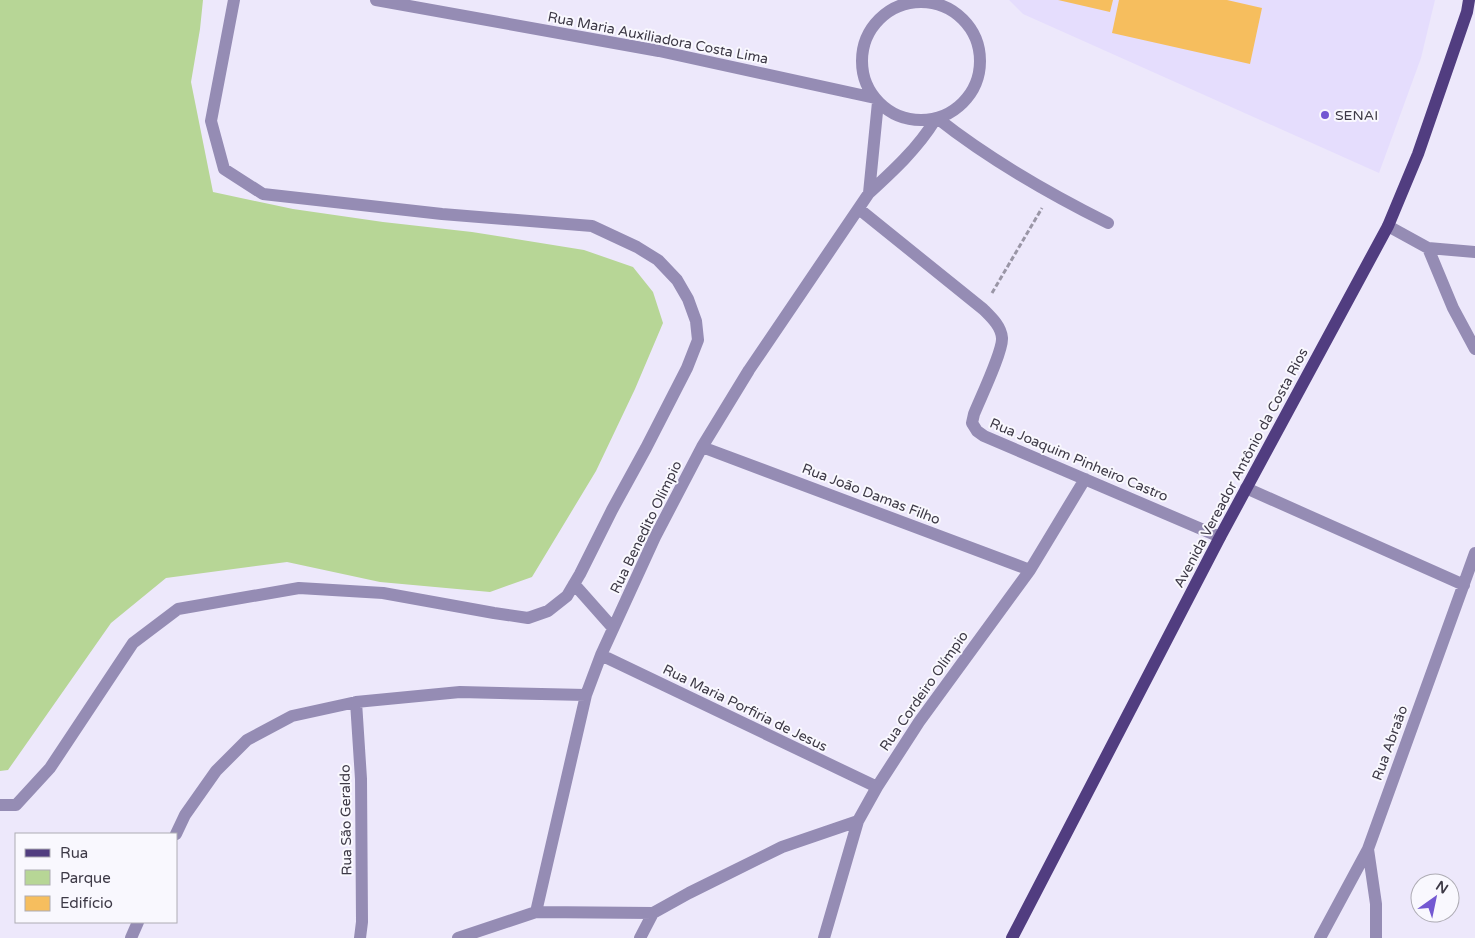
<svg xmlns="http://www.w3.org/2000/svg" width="1475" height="938" font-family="'Varela Round',sans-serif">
	<rect width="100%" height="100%" fill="#ede8fb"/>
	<!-- built -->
	<path fill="#e5ddfd" d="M1009,0H1435L1421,58L1379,173L1023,14Z"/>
	<!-- green -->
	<path fill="#b7d696" d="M0,0H203L200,29L191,82L213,192L293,209L383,222L472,232L584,250L633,267L653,292L663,323L635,389L596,471L532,577L490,592L380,582L287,562L166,578L111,623L8,770L0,771Z"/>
	<!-- building -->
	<path fill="#f6be5e" d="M1058,0H1113L1110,12Z
		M1119,0H1227L1262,8L1250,64L1112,33Z"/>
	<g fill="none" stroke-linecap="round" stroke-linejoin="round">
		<!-- path -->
		<path stroke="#9a96a6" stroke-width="3" stroke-dasharray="5 2.5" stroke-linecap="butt" d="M992,293L1042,208"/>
		<!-- minor -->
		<path stroke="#958cb4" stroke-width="12" d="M376,0L659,51L875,98
			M862 61a59 59 0 1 1 118 0a59 59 0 1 1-118 0Z
			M937,118C990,160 1048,193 1108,223
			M869,193L878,102
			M859,209L983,309C991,317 1001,326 1002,338C1003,351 980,399 974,414L972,423L977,431L984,436L1220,537
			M1388,226L1428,248L1453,308L1475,349
			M1428,248L1475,252
			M702,447L1030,570
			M1246,488L1464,585
			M574,584L613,628
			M601,655L877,787
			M356,702L361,779L362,922L360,938
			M0,805H16L50,768L133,643L178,609L299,588L383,593L494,613L528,618L548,611L567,596L580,574L612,510L646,448L687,368L698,340L696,321L688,299L677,280L658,260L637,247L592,226L442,214L263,194L224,169L211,121L234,0
			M176,834L185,815L216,771L247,740L292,716L356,702L460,692L586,695
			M1368,849L1376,904V938
			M536,912L586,695L601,655L655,537L702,447L749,370L869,193C893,171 918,148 935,120
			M131,938L138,922
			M458,938L536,912L653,913L689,893L782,847L858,821
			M640,938L653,913
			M824,938L858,821L877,787L919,722L1030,570L1085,479
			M1320,938L1368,849L1475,553"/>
		<!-- major -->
		<path stroke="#513d80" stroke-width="12" d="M1012,938L1220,537L1388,226L1418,154L1467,12L1469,0"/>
	</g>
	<!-- markers -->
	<circle fill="#7358d2" stroke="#f9f8fe" stroke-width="2" cx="1325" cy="115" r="5"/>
	<g text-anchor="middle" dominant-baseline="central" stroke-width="4" stroke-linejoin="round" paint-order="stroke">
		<!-- street labels -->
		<g font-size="14" fill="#3d3946" stroke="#f9f8fe">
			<text transform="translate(658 38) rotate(11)">Rua Maria Auxiliadora Costa Lima</text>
			<text transform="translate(1079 460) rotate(23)">Rua Joaquim Pinheiro Castro</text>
			<text transform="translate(1241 468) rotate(-62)">Avenida Vereador Antônio da Costa Rios</text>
			<text transform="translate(871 494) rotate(21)">Rua João Damas Filho</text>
			<text transform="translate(646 527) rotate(-64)">Rua Benedito Olímpio</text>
			<text transform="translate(924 691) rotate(-55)">Rua Cordeiro Olímpio</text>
			<text transform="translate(745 708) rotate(26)">Rua Maria Porfiria de Jesus</text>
			<text transform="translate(1390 743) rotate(-70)">Rua Abraão</text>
			<text transform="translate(346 820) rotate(-91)">Rua São Geraldo</text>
		</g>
		<!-- poi labels -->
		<g font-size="14" fill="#3d3946" stroke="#f9f8fe" text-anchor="start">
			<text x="1335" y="115">SENAI</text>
		</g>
	</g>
	<!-- legend -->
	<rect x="15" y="833" width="162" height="90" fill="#f9f8fe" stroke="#aeacb4"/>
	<rect x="25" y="849" width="25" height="8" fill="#513d80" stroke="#aeacb4"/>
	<text x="60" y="858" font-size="15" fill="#3d3946">Rua</text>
	<rect x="25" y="870" width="25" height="15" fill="#b7d696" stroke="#aeacb4"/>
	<text x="60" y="883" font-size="15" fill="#3d3946">Parque</text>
	<rect x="25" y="896" width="25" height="15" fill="#f6be5e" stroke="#aeacb4"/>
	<text x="60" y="908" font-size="15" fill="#3d3946">Edifício</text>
	<!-- north arrow -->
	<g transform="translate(1435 898) rotate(33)"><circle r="24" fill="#f9f8fe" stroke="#aeacb4"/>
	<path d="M0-4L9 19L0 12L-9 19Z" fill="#7358d2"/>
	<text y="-8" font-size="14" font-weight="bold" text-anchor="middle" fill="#3d3946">N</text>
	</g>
</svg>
